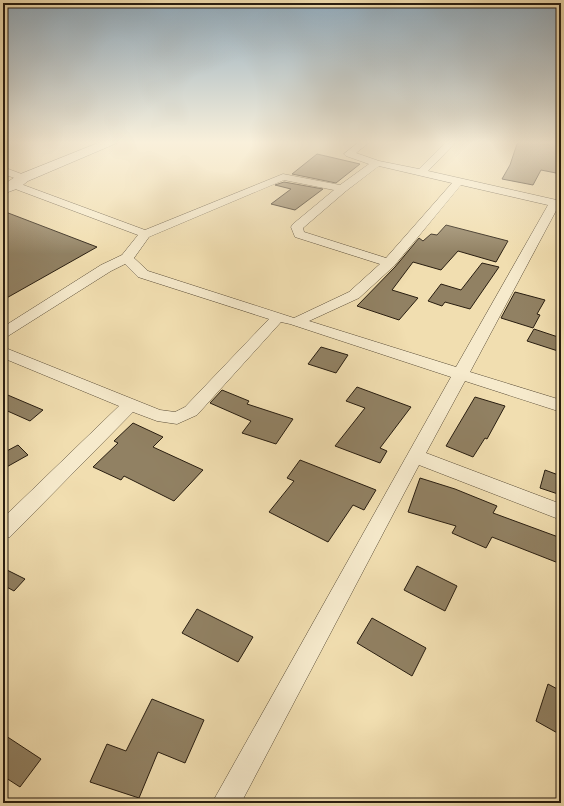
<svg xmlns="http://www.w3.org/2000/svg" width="564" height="806" font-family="'IM FELL Great Primer',serif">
	<rect width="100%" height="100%" fill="#f1deb0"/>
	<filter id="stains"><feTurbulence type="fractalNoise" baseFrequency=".005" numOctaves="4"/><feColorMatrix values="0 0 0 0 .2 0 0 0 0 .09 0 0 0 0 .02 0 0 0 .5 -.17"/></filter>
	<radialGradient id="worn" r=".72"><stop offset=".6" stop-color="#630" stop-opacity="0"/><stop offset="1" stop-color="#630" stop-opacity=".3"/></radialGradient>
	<!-- building -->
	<path fill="#918163" stroke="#281d10" d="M520,141H561V174L541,170L533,185L502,179L510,165L517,144Z
		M317,154L360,164L336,183L292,174Z
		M284,182L323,189L295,210L271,204L291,189L275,185Z
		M3,211L97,247L3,300Z
		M446,225L508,241L496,262L458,251L441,270L413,262L392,290L418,298L399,320L357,306L395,267L419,238L423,241L431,234L437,235Z
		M482,263L499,267L470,309L445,302L442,306L428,301L441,284L461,290Z
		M515,292L545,300L537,314L540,315L533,328L501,318Z
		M534,329L561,338V352L527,341Z
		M321,347L348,355L336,373L308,364Z
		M357,387L411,407L380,448L387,451L380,463L335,446L365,408L346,401Z
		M222,390L249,401L247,404L293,419L276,444L242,433L251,421L210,403Z
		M3,393L43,410L30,421L3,409Z
		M475,397L505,406L487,439L485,438L473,457L446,446Z
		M133,423L163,437L153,447L203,470L174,501L124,476L121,480L93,467L118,443L114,441Z
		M18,445L28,455L3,469V453Z
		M300,460L376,490L364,510L353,505L328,542L269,512L294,481L287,478Z
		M545,470L561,476V495L540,488Z
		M420,478L455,489L497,506L493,513L561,538V564L492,537L486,548L452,533L456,526L408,512Z
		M417,566L457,586L445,611L404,590Z
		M3,568L25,579L14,591L3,585Z
		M197,609L253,637L238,662L182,633Z
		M372,618L426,648L412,676L357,643Z
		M548,684L561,691V735L536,721Z
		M152,699L204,720L185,763L158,752L139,798L90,782L107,744L126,751Z
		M3,734L41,759L20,787L3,776Z"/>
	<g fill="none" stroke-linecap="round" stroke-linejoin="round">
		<!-- minor casing -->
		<g stroke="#5a4d38" stroke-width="1">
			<path id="minor" d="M360,141H371L356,153L379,161L419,169L447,141H457L428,171L561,201V207H558L470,372L561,400V412L465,381L426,453L561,504V520L419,465L241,803H212L451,377L290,324L281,322L197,415L177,424L157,421L133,412L10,537L3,539V518L119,406L3,358V347L160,410L175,412L185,407L269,319L138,277L125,264L111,271L8,336L3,337V327L101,265L122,255L138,235L10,187L9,185L10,183H18L145,230L283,174L340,185L369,164L346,156L344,154ZM379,166L452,183L386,258L304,232L303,228L346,191ZM284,180L334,190L293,224L291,227L295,237L380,264L349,292L294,318L148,271L134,258L149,237ZM461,185L548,205L456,367L309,321L359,298L394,266Z
				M3,167L27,176L28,178L23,181L3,174Z"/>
		</g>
		<!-- tertiary casing -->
		<g stroke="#5a4d38" stroke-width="1">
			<path id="tertiary" d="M103,141H119L117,143L28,181L19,188L3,194V185L18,175Z"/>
		</g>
		<!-- minor -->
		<use href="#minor" fill="#f6eacc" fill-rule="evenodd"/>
		<!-- tertiary -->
		<use href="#tertiary" fill="#f6eacc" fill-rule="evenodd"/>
	</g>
	<!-- sky -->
	<linearGradient id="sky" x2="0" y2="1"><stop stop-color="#90aabc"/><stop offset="0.56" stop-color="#f9f0db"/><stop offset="1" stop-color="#f9f0db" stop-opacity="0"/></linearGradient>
	<rect width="564" height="254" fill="url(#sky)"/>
	<!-- margin -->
	<rect width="564" height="806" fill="none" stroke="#f1deb0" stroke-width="16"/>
	<rect x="4" y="4" width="556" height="798" fill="none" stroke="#281d10" stroke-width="2"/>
	<rect x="8" y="8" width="548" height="790" fill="none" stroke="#281d10"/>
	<rect width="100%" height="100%" filter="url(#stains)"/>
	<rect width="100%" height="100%" fill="url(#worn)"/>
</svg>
